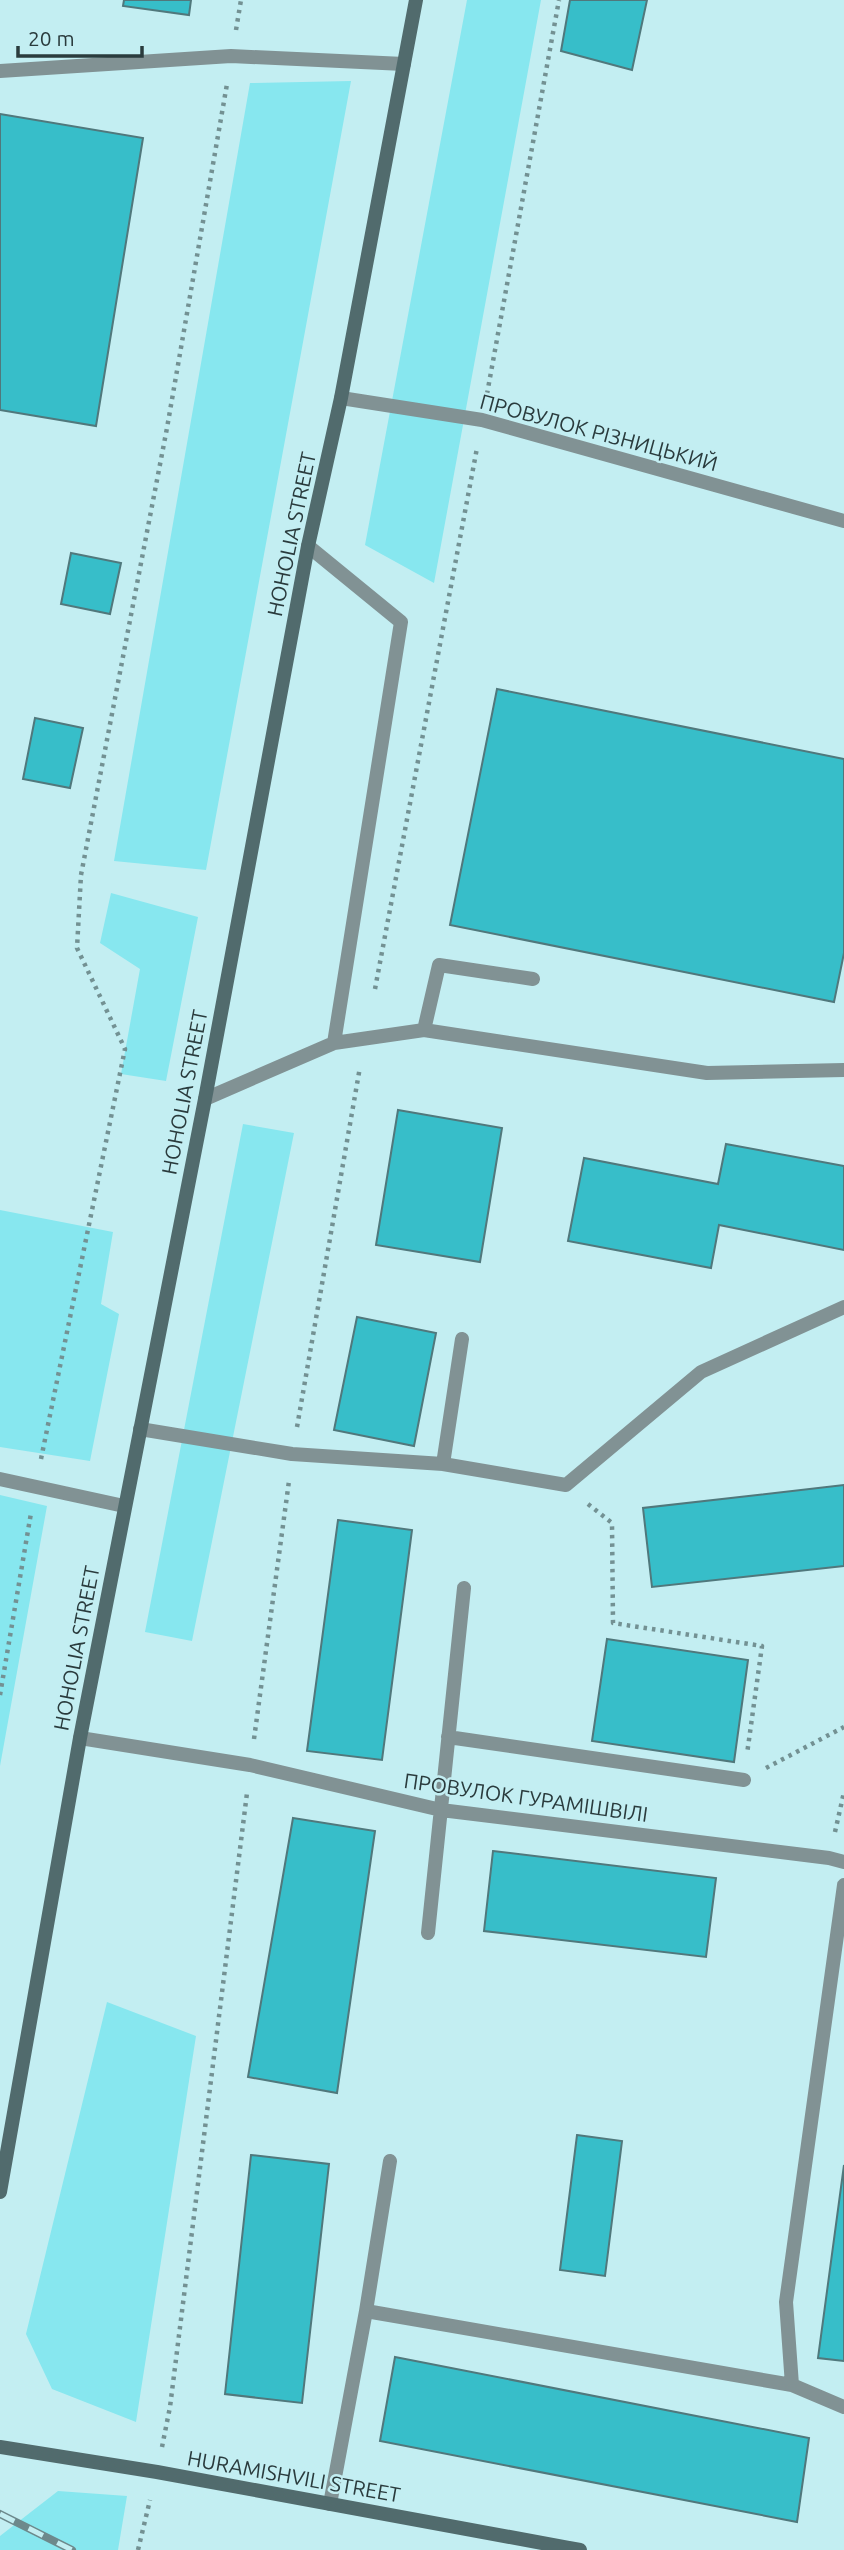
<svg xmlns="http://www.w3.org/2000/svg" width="844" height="2550" font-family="Ubuntu,sans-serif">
	<rect width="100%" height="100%" fill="#c3eef2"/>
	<!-- green -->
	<path fill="#87e7ef" d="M467,0H541L434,583L365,545Z
		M351,81L206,870L114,861L250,83Z
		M111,893L198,917L166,1081L121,1074L140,969L100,943Z
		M243,1124L294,1133L192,1641L145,1632Z
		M0,1210L113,1232L101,1304L119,1314L90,1461L0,1447Z
		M0,1495L47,1506L0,1766Z
		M107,2002L196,2036L136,2422L52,2389L26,2334Z
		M58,2491L127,2496L118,2550H0V2536Z"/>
	<!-- building -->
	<path fill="#37bec9" stroke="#50787c" stroke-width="2" d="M124,0H191L189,15L123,6Z
		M570,0H647L632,70L561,51Z
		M0,114L143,138L96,426L0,410Z
		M71,553L121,563L110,614L61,604Z
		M497,689L844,759V953L834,1002L450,925Z
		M35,718L83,728L70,788L23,779Z
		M398,1110L502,1128L480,1262L376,1245Z
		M726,1144L844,1166V1250L719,1225L711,1268L568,1241L584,1158L718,1184Z
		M357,1317L436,1333L414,1446L334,1430Z
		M844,1485V1566L652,1587L643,1508Z
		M338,1520L412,1530L382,1760L307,1751Z
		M607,1639L748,1660L734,1762L592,1741Z
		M293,1818L375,1831L337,2093L248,2077Z
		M493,1851L716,1878L706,1957L484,1931Z
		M577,2135L622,2141L605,2276L560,2270Z
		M251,2155L329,2164L302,2403L225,2394Z
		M844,2165V2361L818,2358Z
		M395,2357L809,2438L797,2522L380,2441Z"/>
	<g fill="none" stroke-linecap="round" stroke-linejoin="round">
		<!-- path -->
		<path stroke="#739193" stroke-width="4.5" stroke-dasharray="3.5 5" stroke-linecap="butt" d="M236,30L241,0
			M487,394L559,0
			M375,989L477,448
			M297,1427L360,1067
			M41,1459L125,1049L77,948L81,875L167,428L227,84
			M588,1504L612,1523L613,1623L762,1646L747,1754
			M0,1695L31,1513
			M254,1739L289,1481
			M766,1768L844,1727
			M835,1832L844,1792
			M162,2447L170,2407L247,1793
			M138,2550L150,2500"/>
		<!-- lane -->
		<path stroke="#819294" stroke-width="14" d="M341,398L482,420L844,521
			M424,1030L439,965L533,979
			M334,1043L424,1030L707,1073L844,1070
			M205,1099L334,1043L401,622L308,546
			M140,1429L292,1454L443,1464L566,1485L701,1372L844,1307
			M443,1464L462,1339
			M448,1737L744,1780
			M80,1738L250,1765L441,1810L829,1858L844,1862
			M844,1885L786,2302L792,2385L844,2407
			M428,1933L464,1588
			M366,2311L792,2385
			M330,2504L366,2311L390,2161"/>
		<!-- street -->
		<path stroke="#819294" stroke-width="14" d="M0,71L231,56L404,64
			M0,1479L124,1506"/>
		<!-- secondary -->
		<path stroke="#516b6d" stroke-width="14" d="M0,2192L80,1738L205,1099L308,546L341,398L416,0
			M0,2447L157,2472L580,2550"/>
		<!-- rail casing -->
		<g stroke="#6d898c" stroke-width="8">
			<path id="rail" d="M0,2514L72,2550"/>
		</g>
		<!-- rail -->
		<use href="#rail" stroke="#c3eef2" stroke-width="5" stroke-dasharray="16" stroke-linecap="butt"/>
	</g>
	<g text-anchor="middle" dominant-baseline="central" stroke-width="5" stroke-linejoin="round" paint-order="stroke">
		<!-- street labels -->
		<g font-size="21" fill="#2a3b3d" stroke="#c3eef2">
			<text transform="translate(599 432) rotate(15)">ПРОВУЛОК РІЗНИЦЬКИЙ</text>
			<text transform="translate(291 534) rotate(-78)">HOHOLIA STREET</text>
			<text transform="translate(184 1092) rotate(-79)">HOHOLIA STREET</text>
			<text transform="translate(76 1648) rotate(-79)">HOHOLIA STREET</text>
			<text transform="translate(526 1797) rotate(8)">ПРОВУЛОК ГУРАМІШВІЛІ</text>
			<text transform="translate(294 2476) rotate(10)">HURAMISHVILI STREET</text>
		</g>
	</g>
	<!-- scale -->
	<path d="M18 46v10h124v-10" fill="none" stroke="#2a3b3d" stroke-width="3.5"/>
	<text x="28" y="46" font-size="21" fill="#2a3b3d" stroke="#c3eef2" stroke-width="5" paint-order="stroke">20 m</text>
</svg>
